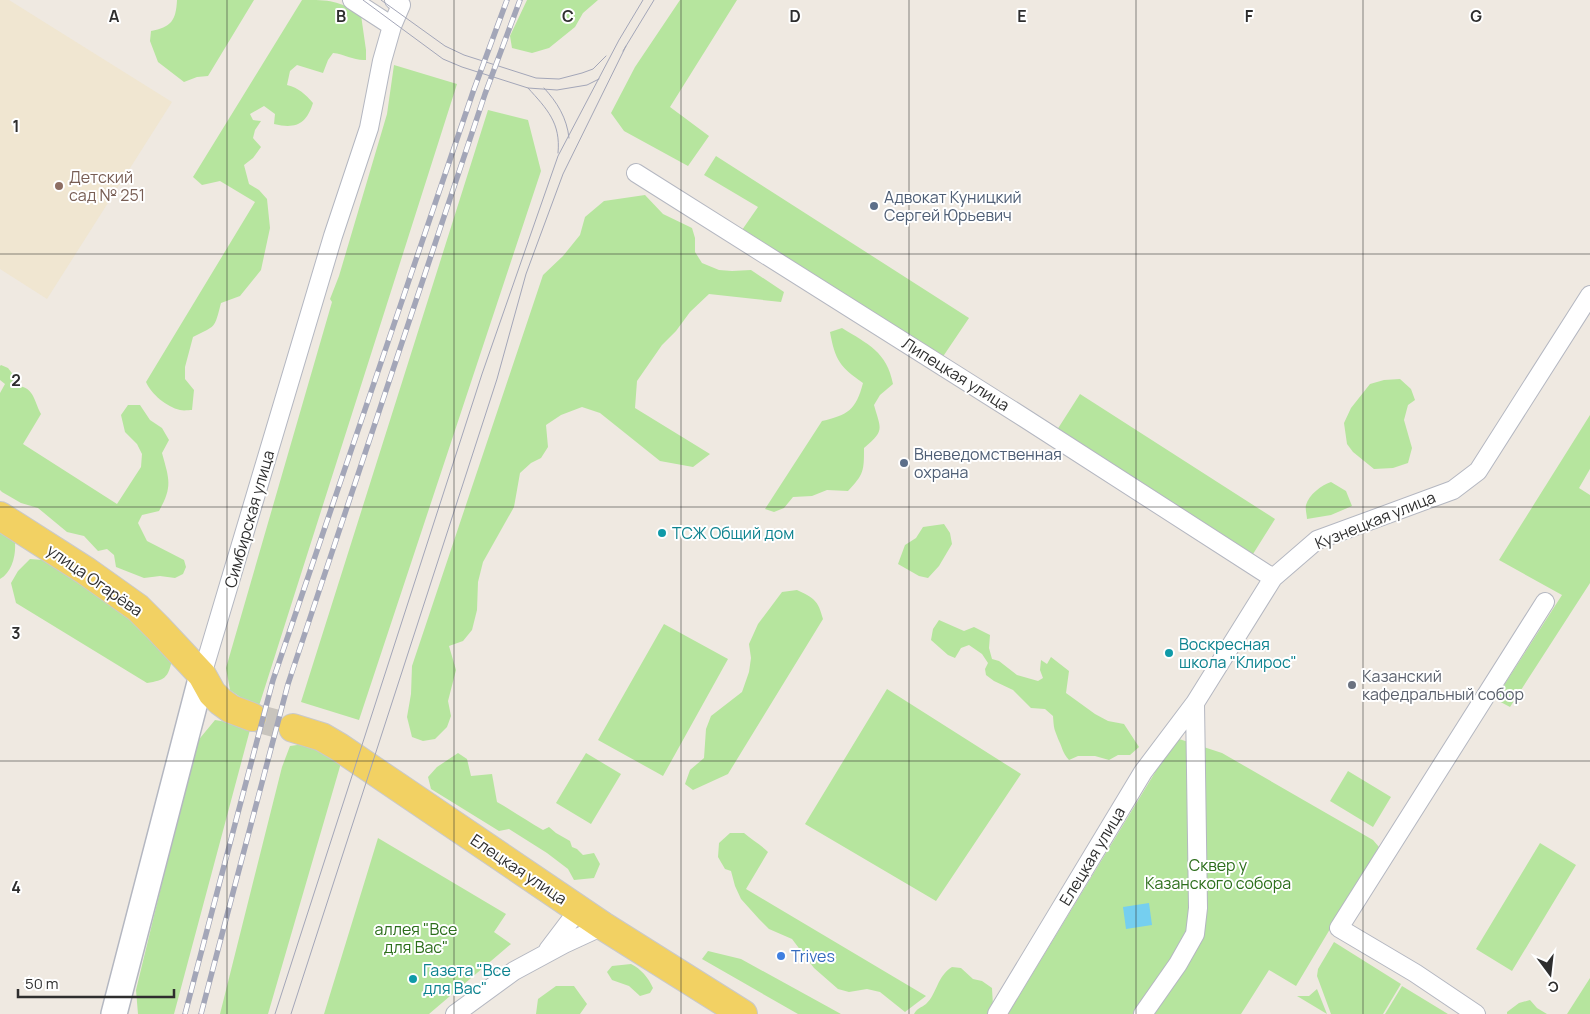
<svg xmlns="http://www.w3.org/2000/svg" width="1590" height="1014" font-family="Manrope,sans-serif">
	<rect width="100%" height="100%" fill="#efe9e1"/>
	<!-- education -->
	<path fill="#f0e6d1" d="M0,0H9L172,102L47,299L0,269Z"/>
	<!-- green -->
	<path fill="#b6e59e" d="M177,0H254L208,76L197,77L184,82L158,62L150,41L151,31C171,27 176,21 177,0Z
		M302,0C331,0 337,0 361,15L366,50V60C354,61 345,54 333,53L328,60L323,73L297,65L290,71L287,85C299,88 305,94 313,103C306,125 295,129 274,124L275,114L264,106L250,114L253,120L261,121L255,130L253,138L261,147L253,158L244,165L249,184L259,190L267,199L270,228L261,270L240,296L221,303C214,330 216,325 193,337L185,367V379L194,390L192,410C189,410 184,411 180,410C167,407 151,394 146,382L255,202L220,181L202,185L193,177Z
		M527,0H598L583,13L575,27L549,48L532,53L512,48L510,36Z
		M680,0H737L670,107L709,136L688,166L624,131L611,113L635,67Z
		M394,65L457,84L258,709L230,690L226,668L332,302L330,299L339,276L387,114Z
		M488,110L528,120L541,171L359,720L301,702Z
		M716,156L969,318L942,358L742,230L758,207L704,175Z
		M645,195L663,214L692,228L695,238V252L702,263L719,270L732,271L751,270L784,292L781,302L709,294L690,312L676,331L662,345L637,381L635,408L710,454L693,467L660,461L600,413L582,407L561,415L546,425L548,447L541,458L531,463L520,473L514,507L483,562L478,582L477,610L472,630L463,641L449,646L456,670L448,701L451,716L447,727L435,739L423,741L412,737L407,717L411,694L412,666L543,275L563,256L580,235L585,217L604,201Z
		M842,328C868,344 887,352 893,384L880,395L874,405C881,430 885,430 864,448C864,471 864,474 848,491L827,490L812,496L793,497L784,508L774,512L765,509L822,421C848,415 856,410 863,383C840,367 835,360 830,332Z
		M1,365L8,368L15,377L13,386C34,385 33,399 41,414L23,444L117,504L141,467L142,454L137,444L125,432L121,415L128,405H140L150,420L162,428L169,440L162,453C169,479 173,486 159,511L142,515L138,523L147,541L184,560L186,567L183,574L175,578L160,576L144,578L116,567L114,555L107,549L98,551L84,536L67,532L38,508L21,503L2,492L0,490V393L5,384L0,380V366Z
		M1400,379L1411,389L1415,400L1408,405L1404,420L1412,448L1408,463L1393,468L1374,469L1353,452L1347,444L1344,423L1351,408L1370,384L1384,380Z
		M1080,394L1275,519L1253,554L1057,430Z
		M1590,415V469L1579,488L1590,495V583L1510,707L1495,699L1562,595L1499,560Z
		M1331,482L1346,491L1352,506L1331,515L1307,519C1307,515 1305,509 1306,505C1309,495 1321,485 1331,482Z
		M944,524L950,533L952,544L939,566L928,578L919,576L898,564L905,545L916,538L923,527Z
		M0,532L15,543C16,555 12,572 0,579Z
		M30,559L42,560L55,566L128,615L172,660C168,678 165,680 147,683L16,603L11,583L18,571Z
		M797,590C814,598 818,600 823,619L728,774L693,790L685,784L690,770L704,758L706,729L711,716L742,692L749,672L751,658L749,644L758,624L782,592Z
		M939,620L964,631L974,627L990,635L989,648L992,659L999,661L1017,675L1038,681L1043,678L1040,670L1041,660L1047,664L1051,657L1069,671L1066,693L1095,714L1108,721L1124,724L1139,747L1130,755H1118L1109,760L1095,756H1078L1069,760C1062,752 1063,749 1059,741C1054,728 1054,730 1053,716L1045,709L1031,708L1013,690L994,681L986,675L985,669L988,663L982,654L969,645L961,648L955,658L948,655L931,640L933,629Z
		M664,624L728,659L663,776L598,740Z
		M887,689L1021,774L936,901L805,824Z
		M215,720L251,726L174,1014H138L136,990L196,743Z
		M1176,738L1222,753L1373,840L1379,847L1296,986L1269,970L1241,1014H1008Z
		M304,744L341,763L268,1014H220L282,767L290,746Z
		M458,753L467,759L471,776L492,774L497,802C513,811 527,821 543,830L549,827L556,833L570,841L572,847L577,849L583,855L594,853L600,864L594,878L574,880L568,869L547,853L509,829L499,831L431,789L428,777L437,767Z
		M586,753L621,774L591,824L556,803Z
		M1348,771L1391,797L1373,827L1330,801Z
		M730,833H744C752,840 760,844 768,852L746,889L926,996L905,1012L880,992L867,989L849,992L838,989L814,968L792,939L769,929L759,919L741,899L735,886L731,871L725,869L718,857L719,843Z
		M378,838L506,914L494,932L511,944L429,1014H324Z
		M1540,843L1576,865L1512,971L1476,949Z
		M1334,942L1401,984L1383,1014H1331L1317,976L1318,969Z
		M708,951L741,959L841,1014H798L702,959Z
		M631,964C641,969 648,977 653,988L650,993L640,996L629,986L612,980L607,972L612,966Z
		M952,967L961,968L973,979L982,981L992,988L993,1006L997,1014H914C917,1008 921,1008 926,1004C937,994 937,976 952,967Z
		M1590,978V1014H1567Z
		M556,986H574L587,1004L580,1014H536L538,999Z
		M1402,986L1448,1014H1385Z
		M1317,989L1327,1014L1297,996H1309Z
		M1530,1000L1537,1008L1547,1014H1507V1012L1519,1003Z"/>
	<!-- water -->
	<path fill="#75cff0" d="M1149,903L1152,925L1126,929L1123,907Z"/>
	<g fill="none" stroke-linecap="round" stroke-linejoin="round">
		<!-- primary-tunnel -->
		<path stroke="#c8c4bd" stroke-width="28" stroke-dasharray="28 14" stroke-linecap="butt" d="M252,717L293,728"/>
		<!-- street casing -->
		<g stroke="#b4b7c1" stroke-width="20">
			<path id="street" d="M352,0L392,26L401,5L394,0
				M636,173L1026,419L1273,578
				M202,675L333,236L369,128L382,61L392,26
				M548,950L579,909
				M455,1014L514,971L564,944L603,926
				M997,1014L1143,772L1195,703
				M1143,1014L1178,964L1195,934L1198,908L1195,703L1273,578L1317,540L1453,490L1478,471L1590,295
				M1476,1014L1415,973L1339,928L1545,602"/>
		</g>
		<!-- secondary casing -->
		<g stroke="#b4b7c1" stroke-width="28">
			<path id="secondary" d="M114,1014L202,675"/>
		</g>
		<!-- primary casing -->
		<g stroke="#c9c9c9" stroke-width="30">
			<path id="primary" d="M0,516L86,571L138,608L157,627L202,675L212,693L220,701L231,709L252,717
				M293,728L322,737L339,747L603,926L743,1014"/>
		</g>
		<!-- street -->
		<use href="#street" stroke="#fff" stroke-width="18"/>
		<!-- secondary -->
		<use href="#secondary" stroke="#fff" stroke-width="25"/>
		<!-- primary -->
		<use href="#primary" stroke="#f2d163" stroke-width="28"/>
		<!-- tram -->
		<path stroke="#a3a6b8" stroke-width="1" d="M363,0L443,59L462,67L528,88L557,90L587,85L599,79
			M381,0L445,46L464,55L536,78L559,79L582,73L593,69L606,56
			M623,51L654,0
			M528,88C547,109 561,123 558,153
			M544,88C557,102 567,118 569,138
			M275,1014L482,374L558,156L619,40L643,0
			M291,1014L497,379L526,274L563,174L626,46"/>
		<!-- rail casing -->
		<g stroke="#a3a6b8" stroke-width="5.5">
			<path id="rail" d="M185,1014L273,680L473,92L507,0
				M201,1014L288,684L485,94L520,0"/>
		</g>
		<!-- rail -->
		<use href="#rail" stroke="#fff" stroke-width="4" stroke-dasharray="11" stroke-linecap="butt"/>
	</g>
	<!-- grid -->
	<path fill="none" stroke="#2e2e2e" stroke-width="1" stroke-opacity="0.55" d="M227,0V1014M454,0V1014M681,0V1014M909,0V1014M1136,0V1014M1363,0V1014M0,254H1590M0,507H1590M0,761H1590"/>
	<!-- markers -->
	<circle fill="#8d6e63" stroke="#fff" stroke-width="2" cx="59" cy="186" r="5"/>
	<g fill="#5c6f8a" stroke="#fff" stroke-width="2">
		<circle cx="874" cy="206" r="5"/>
		<circle cx="904" cy="463" r="5"/>
	</g>
	<g fill="#0f9aa8" stroke="#fff" stroke-width="2">
		<circle cx="662" cy="533" r="5"/>
		<circle cx="1169" cy="653" r="5"/>
		<circle cx="413" cy="979" r="5"/>
	</g>
	<circle fill="#6b7280" stroke="#fff" stroke-width="2" cx="1352" cy="685" r="5"/>
	<circle fill="#3f7fe0" stroke="#fff" stroke-width="2" cx="781" cy="956" r="5"/>
	<g text-anchor="middle" dominant-baseline="central" stroke-width="4" stroke-linejoin="round" paint-order="stroke">
		<!-- education labels -->
		<g font-size="16" fill="#785e54" stroke="#fff" text-anchor="start">
			<text x="69" y="177">Детский<tspan x="69" dy="18">сад № 251</tspan></text>
		</g>
		<!-- service labels -->
		<g font-size="16" fill="#4e5e75" stroke="#fff" text-anchor="start">
			<text x="884" y="197">Адвокат Куницкий<tspan x="884" dy="18">Сергей Юрьевич</tspan></text>
			<text x="914" y="454">Вневедомственная<tspan x="914" dy="18">охрана</tspan></text>
		</g>
		<!-- street labels -->
		<g font-size="16" fill="#2e2e2e" stroke="#fff">
			<text transform="translate(956 374) rotate(32)">Липецкая улица</text>
			<text transform="translate(249 519) rotate(-74)">Симбирская улица</text>
			<text transform="translate(1375 520) rotate(-22)">Кузнецкая улица</text>
			<text transform="translate(95 580) rotate(35)">улица Огарёва</text>
			<text transform="translate(1092 856) rotate(-59)">Елецкая улица</text>
			<text transform="translate(519 869) rotate(34)">Елецкая улица</text>
		</g>
		<!-- culture labels -->
		<g font-size="16" fill="#0d838f" stroke="#fff" text-anchor="start">
			<text x="672" y="533">ТСЖ Общий дом</text>
			<text x="1179" y="644">Воскресная<tspan x="1179" dy="18">школа "Клирос"</tspan></text>
			<text x="423" y="970">Газета "Все<tspan x="423" dy="18">для Вас"</tspan></text>
		</g>
		<!-- worship labels -->
		<g font-size="16" fill="#5b616d" stroke="#fff" text-anchor="start">
			<text x="1362" y="676">Казанский<tspan x="1362" dy="18">кафедральный собор</tspan></text>
		</g>
		<!-- park labels -->
		<g font-size="16" fill="#2c6e1b" stroke="#fff">
			<text x="1218" y="865">Сквер у<tspan x="1218" dy="18">Казанского собора</tspan></text>
			<text x="416" y="929">аллея "Все<tspan x="416" dy="18">для Вас"</tspan></text>
		</g>
		<!-- shop labels -->
		<g font-size="16" fill="#366cbe" stroke="#fff" text-anchor="start">
			<text x="791" y="956">Trives</text>
		</g>
	</g>
	<g font-size="16" text-anchor="middle" font-weight="bold" fill="#2e2e2e" stroke="#fff" stroke-width="4" stroke-linejoin="round" paint-order="stroke">
		<text x="114" y="22">A</text>
		<text x="341" y="22">B</text>
		<text x="568" y="22">C</text>
		<text x="795" y="22">D</text>
		<text x="1022" y="22">E</text>
		<text x="1249" y="22">F</text>
		<text x="1476" y="22">G</text>
		<text x="16" y="132">1</text>
		<text x="16" y="386">2</text>
		<text x="16" y="639">3</text>
		<text x="16" y="893">4</text>
	</g>
	<!-- north arrow -->
	<g transform="translate(1550 974) rotate(165)" stroke="#ffffff" stroke-width="4" paint-order="stroke">
	<path d="M0-4L9 19L0 12L-9 19Z" fill="#2e2e2e"/>
	<text y="-8" font-size="14" font-weight="bold" text-anchor="middle" fill="#2e2e2e">С</text>
	</g>
	<!-- scale -->
	<path d="M18 989v8h156v-8" fill="none" stroke="#2e2e2e" stroke-width="2.5"/>
	<text x="25" y="989" font-size="15" fill="#2e2e2e" stroke="#ffffff" stroke-width="4" paint-order="stroke">50 m</text>
</svg>
